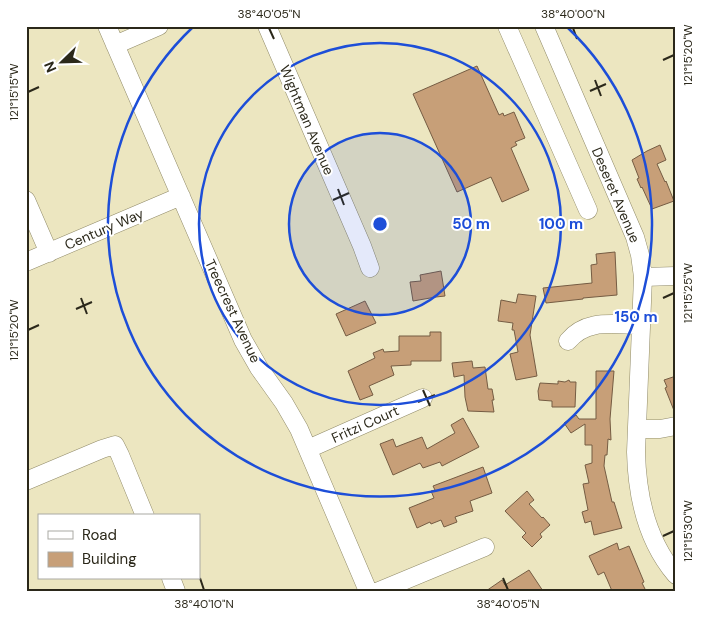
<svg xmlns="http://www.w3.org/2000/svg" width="702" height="617" font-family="'DM Sans',sans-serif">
	<rect width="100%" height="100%" fill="#ece6c0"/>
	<!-- building -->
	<path fill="#c79f78" stroke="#755c43" d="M477,66L499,115L503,113L504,116L514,112L525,138L515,142L517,145L511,148L529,190L502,202L491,177L457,192L413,94Z
		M660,145L666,160L657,164L665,182L666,181L674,201L652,209L642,187L641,188L637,179L639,178L632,160L647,151Z
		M615,252L617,295L583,298V299L546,303L543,288L592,283L591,265L597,264L596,254Z
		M441,271L445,296L436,297L413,301L410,282L421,281L420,275Z
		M518,294L536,296L530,335L537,376L516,380L510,354L518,352L514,330H512L513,323L498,321L501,300L516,303Z
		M365,301L376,323L346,336L336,314Z
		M430,332H441V361H411V365L391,366L394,375L369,386L373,395L360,400L348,371L375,358L373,353L383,349L384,352L399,351V336H430Z
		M472,361L473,368L485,367L488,389H492L494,400H492L494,412L468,411L465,397L464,375L454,377L452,363Z
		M596,371H614L610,419L611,440L608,439L607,455H605L604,466L612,502H614L622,528L594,535L591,521L585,523L582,512L588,510L583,484L589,483L585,465L592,463V445H585V424L571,433L564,423L576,415L579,419H596Z
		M676,376V413H675L665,388L667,387L664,380Z
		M569,380L570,382H576L575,407H552V401L539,400L538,391L540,383L558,384V381L565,382Z
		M463,418L479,447L442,466L440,462L423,468L420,463L393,475L380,444L393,439L396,447L422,437L427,449L455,433L451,425Z
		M483,467L492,493L470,501L473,511L455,517L457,522L444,527L441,520L431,524L430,522L417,528L409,508L434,498L431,491L435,490L433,486Z
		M527,491L534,500L529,504L542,518L543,517L550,525L540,534L542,537L532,547L522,537L526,533L505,511Z
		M617,543L619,550L629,546L644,582L642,583L646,591H612L604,572L598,575L589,556Z
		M529,570L543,591H486L502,580L505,585Z"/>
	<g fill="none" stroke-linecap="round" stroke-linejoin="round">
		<!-- minor casing -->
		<g stroke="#918b69" stroke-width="19">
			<path id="minor" d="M107,26L243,340L259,368L284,403L299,429L368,591
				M267,26L362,246L370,268
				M507,26L588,210
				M544,26L635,237L640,255L643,277L636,452C637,496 646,540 676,575
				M115,45L159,26
				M26,200L49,253
				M26,262L181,196
				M643,277L676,276
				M568,341C587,318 614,325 641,325
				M637,429H660L676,426
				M308,449L423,398
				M26,481L102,449L115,445L120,455L145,516
				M171,578L176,591
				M379,591L485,547"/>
		</g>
		<!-- minor -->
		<use href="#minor" stroke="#fff" stroke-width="18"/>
	</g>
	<!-- ticks -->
	<path fill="none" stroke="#2b281a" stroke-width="2" d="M269,28L274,39M573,28L577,39M663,60L674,55M595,80L601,96M590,91L606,84M28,92L39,87M338,189L344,205M333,200L349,193M81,298L87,314M663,298L674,293M76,309L92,302M28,330L39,325M423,390L430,406M418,402L435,395M663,536L674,531M200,578L204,590M503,578L508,590"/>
	<!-- distance rings -->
	<circle cx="380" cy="224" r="91" fill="#1d4ed8" fill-opacity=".12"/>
	<g fill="none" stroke="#1d4ed8" stroke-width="2.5">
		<circle cx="380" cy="224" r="91"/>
		<circle cx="380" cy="224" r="181"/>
		<path d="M567 27A272 272 0 1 1 193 27"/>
	</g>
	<g text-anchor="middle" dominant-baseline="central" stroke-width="4" stroke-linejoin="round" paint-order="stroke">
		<!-- street labels -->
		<g font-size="14" fill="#2b281a" stroke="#fff">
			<text transform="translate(307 120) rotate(67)">Wightman Avenue</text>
			<text transform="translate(616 195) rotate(67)">Deseret Avenue</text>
			<text transform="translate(104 229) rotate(-23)">Century Way</text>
			<text transform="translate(233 311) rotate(65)">Treecrest Avenue</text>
			<text transform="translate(365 424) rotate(-24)">Fritzi Court</text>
		</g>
	</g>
	<circle cx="380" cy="224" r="8" fill="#1d4ed8" stroke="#fff" stroke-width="2.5"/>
	<g font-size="15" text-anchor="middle" font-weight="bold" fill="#1d4ed8" stroke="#fff" stroke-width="4" stroke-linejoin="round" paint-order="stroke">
		<text x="471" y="229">50 m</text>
		<text x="561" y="229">100 m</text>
		<text x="636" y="322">150 m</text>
	</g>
	<!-- border -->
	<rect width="702" height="617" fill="none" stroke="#ffffff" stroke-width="55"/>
	<!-- legend -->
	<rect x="38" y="514" width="162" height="65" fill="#ffffff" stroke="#aaa9a3"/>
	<rect x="48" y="531" width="25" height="8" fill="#ffffff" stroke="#aaa9a3"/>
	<text x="82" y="540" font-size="15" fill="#2b281a">Road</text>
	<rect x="48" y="552" width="25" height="15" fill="#c79f78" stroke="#aaa9a3"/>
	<text x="82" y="564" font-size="15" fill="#2b281a">Building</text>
	<!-- north arrow -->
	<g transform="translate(62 62) rotate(247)" stroke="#ffffff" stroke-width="4" paint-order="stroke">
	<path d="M0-4L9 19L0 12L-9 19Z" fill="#2b281a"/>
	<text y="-8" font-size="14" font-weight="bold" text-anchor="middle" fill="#2b281a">N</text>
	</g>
	<rect x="28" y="28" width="646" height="562" fill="none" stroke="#2b281a" stroke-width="2"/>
	<g font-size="12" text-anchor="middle" fill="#2b281a">
		<text x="269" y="18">38°40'05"N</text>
		<text x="573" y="18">38°40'00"N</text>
		<text transform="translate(688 55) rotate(-90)" y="4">121°15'20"W</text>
		<text transform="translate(14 92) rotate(-90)" y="4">121°15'15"W</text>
		<text transform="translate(688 293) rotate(-90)" y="4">121°15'25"W</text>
		<text transform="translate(14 330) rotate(-90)" y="4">121°15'20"W</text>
		<text transform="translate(688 531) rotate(-90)" y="4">121°15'30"W</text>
		<text x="204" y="608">38°40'10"N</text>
		<text x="508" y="608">38°40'05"N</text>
	</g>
</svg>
